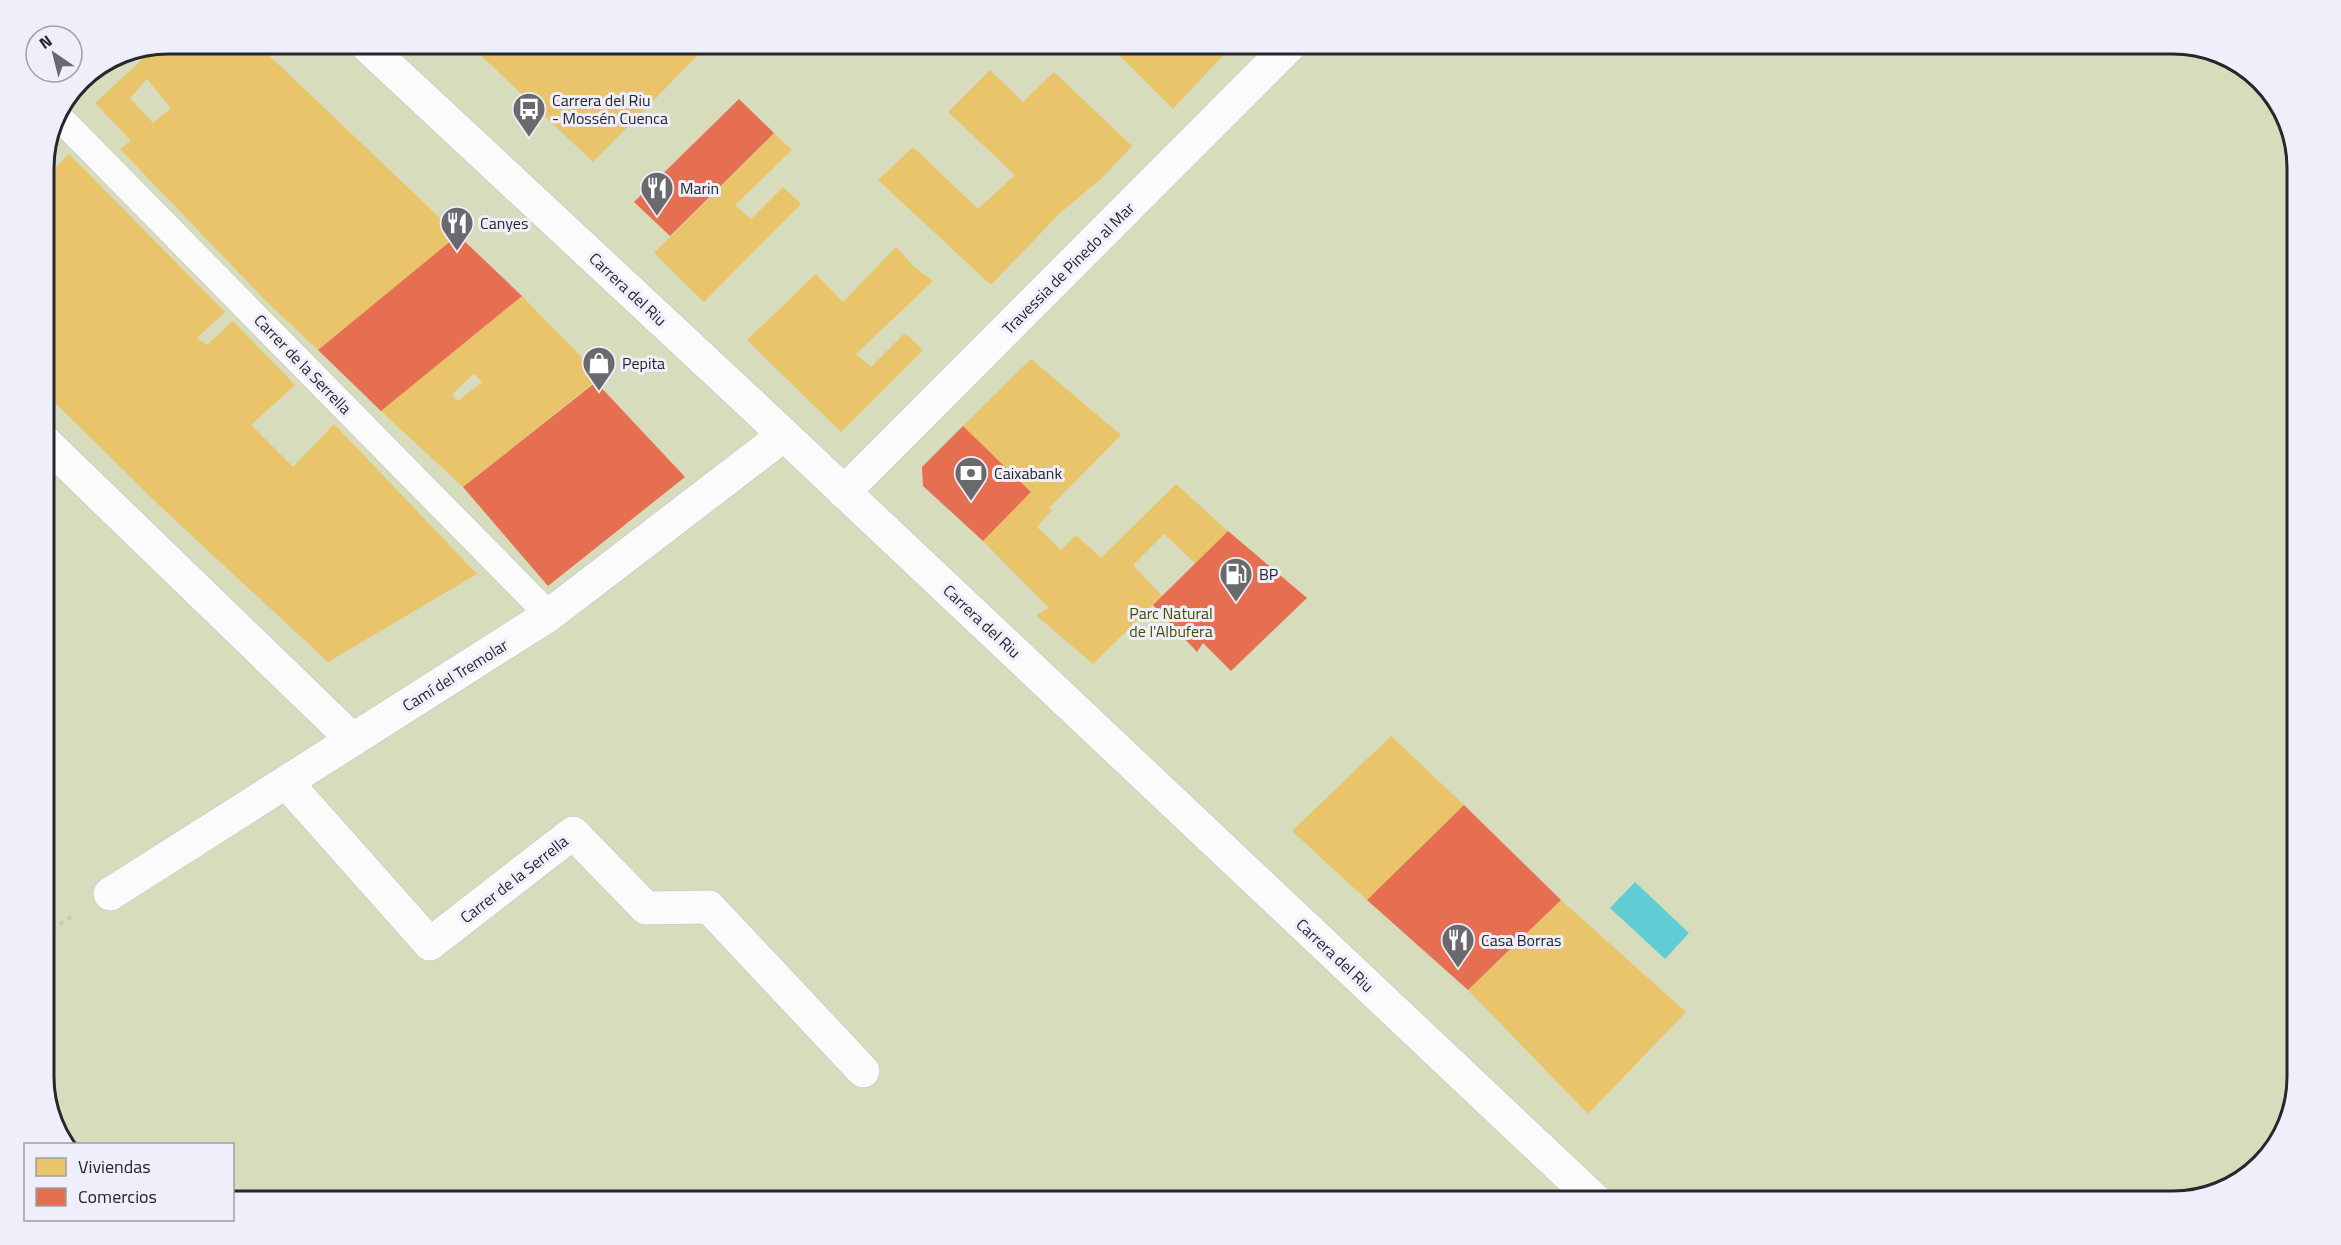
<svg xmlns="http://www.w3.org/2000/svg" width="2341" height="1245" font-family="'Titillium Web',sans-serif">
	<rect width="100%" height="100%" fill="#e5e5eb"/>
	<!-- green -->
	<path fill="#d7dcbd" d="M168,44H2173L2229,56L2277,99L2297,160V1077L2285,1133L2236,1185L2174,1201H233L232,1144H64L44,1086V160L56,113L80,80L120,53Z"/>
	<!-- water -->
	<path fill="#60ccd4" d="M1635,882L1689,933L1665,959L1610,908Z"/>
	<!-- homes -->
	<path fill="#e9c46a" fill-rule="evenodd" d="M168,44H257L458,235L318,350L267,302L120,149L131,141L95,103L158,45ZM147,79L171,108L153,123L130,98Z
		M469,44H709L593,162Z
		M1108,44H1223L1229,49L1173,109Z
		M990,70L1023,102L1054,72L1132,146L1103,177L1059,214L991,285L878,180L913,147L978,209L1015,175L948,112Z
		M774,133L792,150L735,205L751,219L783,187L801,204L704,302L654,253Z
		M69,154L225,312L197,338L207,345L233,321L295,385L251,425L293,467L334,424L477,574L328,662L161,507L44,392V180Z
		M896,247L914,267L933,281L856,354L871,367L905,333L923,350L841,432L747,340L816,274L843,302Z
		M522,296L601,377L463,487L381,411ZM474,374L482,382L458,401L452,394Z
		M1031,359L1121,435L1049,508L1052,510L1037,527L1061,550L1076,535L1101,558L1176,484L1228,531L1195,563L1164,534L1133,565L1162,596L1093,664L1036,615L1049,608L983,541L1031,492L963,426Z
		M1391,736L1464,805L1367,900L1292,831Z
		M1561,900L1686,1012L1588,1114L1468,990Z"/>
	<!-- shops -->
	<path fill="#e76f51" d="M739,99L774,133L670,236L634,202Z
		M458,235L522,296L381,411L318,350Z
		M596,382L685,477L548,586L463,487Z
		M963,426L1031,492L983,541L923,486L922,467Z
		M1228,531L1307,598L1231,671L1203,643L1197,652L1153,605Z
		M1464,805L1561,900L1468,990L1367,900Z"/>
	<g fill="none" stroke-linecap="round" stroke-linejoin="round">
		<!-- lane casing -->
		<g stroke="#bfbfc3" stroke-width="28">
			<path id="lane" d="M56,114L549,615"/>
		</g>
		<!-- street casing -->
		<g stroke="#bfbfc3" stroke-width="34">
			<path id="street" d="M44,441L353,740
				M844,492L1291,44
				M286,782L430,944L573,833L646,908L709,907L863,1071
				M110,894L549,615L784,435"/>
		</g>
		<!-- secondary casing -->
		<g stroke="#bfbfc3" stroke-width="34">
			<path id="secondary" d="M365,44L747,400L1596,1201"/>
		</g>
		<!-- path -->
		<path stroke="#c6c6c8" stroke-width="4" stroke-dasharray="4.5 4.5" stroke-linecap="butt" d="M44,933L73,916"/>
		<!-- lane -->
		<use href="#lane" stroke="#fbfbfc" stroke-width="27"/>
		<!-- street -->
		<use href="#street" stroke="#fbfbfc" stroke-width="33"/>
		<!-- secondary -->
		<use href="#secondary" stroke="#fbfbfc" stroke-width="33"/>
	</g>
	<!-- icons -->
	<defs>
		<g id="bus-pin" transform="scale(1.725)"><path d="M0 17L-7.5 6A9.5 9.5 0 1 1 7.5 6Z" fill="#69696e" stroke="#efeffc"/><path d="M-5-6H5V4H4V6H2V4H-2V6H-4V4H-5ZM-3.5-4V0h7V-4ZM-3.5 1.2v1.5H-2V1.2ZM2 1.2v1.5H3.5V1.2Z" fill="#fff"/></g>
		<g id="restaurant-pin" transform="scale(1.725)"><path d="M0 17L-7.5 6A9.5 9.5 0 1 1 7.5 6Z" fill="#69696e" stroke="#efeffc"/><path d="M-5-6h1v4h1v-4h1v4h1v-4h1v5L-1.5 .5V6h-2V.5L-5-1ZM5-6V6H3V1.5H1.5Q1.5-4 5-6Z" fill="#fff"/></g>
		<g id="shop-pin" transform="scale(1.725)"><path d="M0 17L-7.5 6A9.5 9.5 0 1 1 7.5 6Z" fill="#69696e" stroke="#efeffc"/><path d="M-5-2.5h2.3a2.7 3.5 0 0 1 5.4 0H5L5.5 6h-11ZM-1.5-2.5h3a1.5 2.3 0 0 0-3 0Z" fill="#fff"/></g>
		<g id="bank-pin" transform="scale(1.725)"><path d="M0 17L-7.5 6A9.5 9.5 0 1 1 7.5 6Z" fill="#69696e" stroke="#efeffc"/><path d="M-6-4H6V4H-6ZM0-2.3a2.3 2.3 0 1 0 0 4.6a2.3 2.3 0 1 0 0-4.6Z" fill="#fff"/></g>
		<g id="fuel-pin" transform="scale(1.725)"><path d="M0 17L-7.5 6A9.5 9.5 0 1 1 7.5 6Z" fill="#69696e" stroke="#efeffc"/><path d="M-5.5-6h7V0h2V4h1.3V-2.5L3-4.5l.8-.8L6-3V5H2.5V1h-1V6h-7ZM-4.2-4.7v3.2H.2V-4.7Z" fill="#fff"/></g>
	</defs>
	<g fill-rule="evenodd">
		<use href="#bus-pin" x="529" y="109"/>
		<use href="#restaurant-pin" x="657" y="188"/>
		<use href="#restaurant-pin" x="457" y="223"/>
		<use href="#shop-pin" x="599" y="363"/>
		<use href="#bank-pin" x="971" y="473"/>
		<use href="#fuel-pin" x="1236" y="574"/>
		<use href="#restaurant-pin" x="1458" y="940"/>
	</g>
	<g text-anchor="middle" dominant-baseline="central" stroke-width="6" stroke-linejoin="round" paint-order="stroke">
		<!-- poi labels -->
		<g font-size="16" fill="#26262b" stroke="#efeffc" text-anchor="start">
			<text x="552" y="100">Carrera del Riu<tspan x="552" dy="18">- Mossén Cuenca</tspan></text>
			<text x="680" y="188">Marin</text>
			<text x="480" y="223">Canyes</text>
			<text x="622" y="363">Pepita</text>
			<text x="994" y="473">Caixabank</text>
			<text x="1259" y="574">BP</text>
			<text x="1481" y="940">Casa Borras</text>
		</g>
		<!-- street labels -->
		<g font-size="16" fill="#26262b" stroke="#efeffc">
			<text transform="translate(1068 268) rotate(-45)">Travessia de Pinedo al Mar</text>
			<text transform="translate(628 289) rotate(43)">Carrera del Riu</text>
			<text transform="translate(303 364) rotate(46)">Carrer de la Serrella</text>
			<text transform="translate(982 621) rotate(43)">Carrera del Riu</text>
			<text transform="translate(455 675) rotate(-32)">Camí del Tremolar</text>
			<text transform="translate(514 879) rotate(-38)">Carrer de la Serrella</text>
			<text transform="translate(1335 955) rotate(43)">Carrera del Riu</text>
		</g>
		<!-- park labels -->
		<g font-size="16" fill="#464d02" stroke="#efeffc">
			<text x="1171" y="613">Parc Natural<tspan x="1171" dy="18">de l'Albufera</tspan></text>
		</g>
	</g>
	<!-- crop -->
	<path d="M0 0H2341V1245H0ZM168 54H2173A114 114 0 0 1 2287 168V1077A114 114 0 0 1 2173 1191H168A114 114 0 0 1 54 1077V168A114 114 0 0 1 168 54Z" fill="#efeffc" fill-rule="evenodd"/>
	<path fill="none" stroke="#26262b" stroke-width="3" d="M168 54H2173A114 114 0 0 1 2287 168V1077A114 114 0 0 1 2173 1191H168A114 114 0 0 1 54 1077V168A114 114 0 0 1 168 54Z"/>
	<!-- legend -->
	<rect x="24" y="1143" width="210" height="78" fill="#efeffc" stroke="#9f9fa8" stroke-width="1.5"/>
	<rect x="36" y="1158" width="30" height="18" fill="#e9c46a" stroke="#9f9fa8" stroke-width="1.5"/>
	<text x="78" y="1173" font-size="18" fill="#26262b">Viviendas</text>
	<rect x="36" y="1188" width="30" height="18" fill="#e76f51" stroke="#9f9fa8" stroke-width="1.5"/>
	<text x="78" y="1203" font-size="18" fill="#26262b">Comercios</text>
	<!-- north arrow -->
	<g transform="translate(54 54) rotate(325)"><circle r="28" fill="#efeffc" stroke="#9f9fa8" stroke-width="1.5"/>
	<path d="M0-4.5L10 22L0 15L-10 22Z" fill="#69696e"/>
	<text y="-9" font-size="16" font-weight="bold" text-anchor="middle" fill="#26262b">N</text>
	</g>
</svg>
